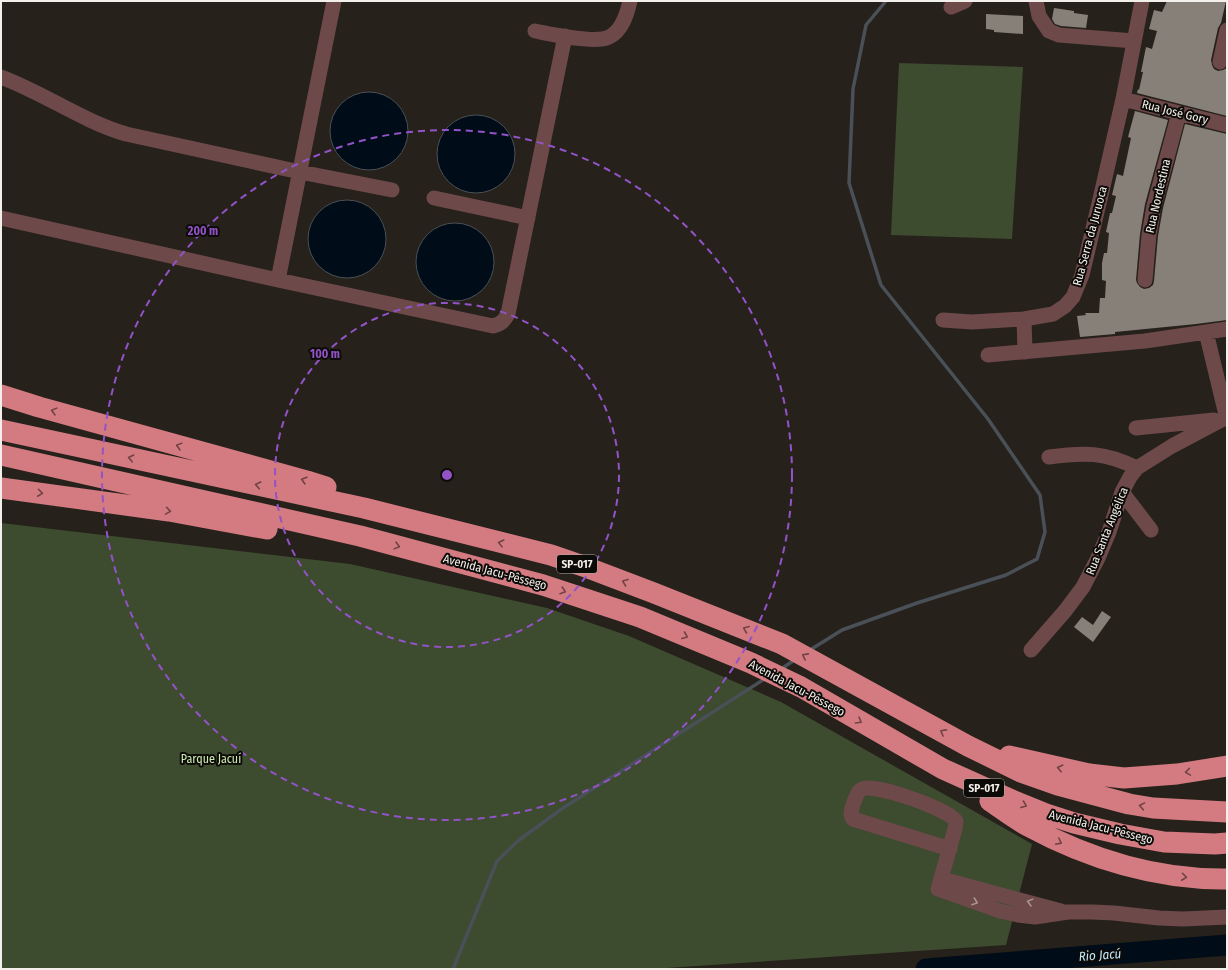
<svg xmlns="http://www.w3.org/2000/svg" width="1228" height="970" font-family="'Fira Sans Condensed',sans-serif">
	<rect width="100%" height="100%" fill="#26211b"/>
	<!-- green -->
	<path fill="#3d4b2f" d="M899,63L1023,67L1012,239L891,235Z
		M1,523L350,564L547,608L629,636L781,702L1032,844L1006,945L652,969H1Z"/>
	<!-- water -->
	<path fill="#000c17" stroke="#495057" d="M330 131a39 39 0 1 1 78 0a39 39 0 1 1-78 0Z
		M437 154a39 39 0 1 1 78 0a39 39 0 1 1-78 0Z
		M308 239a39 39 0 1 1 78 0a39 39 0 1 1-78 0Z
		M416 262a39 39 0 1 1 78 0a39 39 0 1 1-78 0Z"/>
	<g fill="none" stroke-linecap="round" stroke-linejoin="round">
		<!-- stream -->
		<path stroke="#495057" stroke-width="3.5" d="M810,650L842,630L917,603L1006,575L1037,559L1045,532L1040,495L988,419L881,285L849,183L853,89L866,25L886,1
			M781,669L796,659
			M453,969L497,861L519,840L563,808L766,678"/>
		<!-- river -->
		<path stroke="#000c17" stroke-width="21" d="M926,969L1227,945"/>
	</g>
	<!-- building -->
	<path fill="#868078" d="M1167,1H1226L1221,23L1218,28L1211,60L1212,65L1214,69L1218,71L1223,70L1227,68V116L1137,93L1138,89L1139,90L1143,72H1141L1146,47L1152,49L1157,31L1149,29L1154,10L1162,12Z
		M1054,8L1074,11V13L1088,15L1086,28L1061,26L1055,24L1052,19Z
		M986,14L1023,16V34L994,32V30L986,29Z
		M1135,111L1168,120L1145,204L1140,234L1136,280L1137,283L1140,287L1144,289L1149,288L1153,285L1154,281L1158,236L1163,208L1185,124L1227,134V320L1196,324L1115,332V334L1080,337L1077,316L1086,315L1085,313H1099L1100,298H1105L1106,281L1102,280V263L1104,253H1107L1109,233L1106,232L1110,213H1112L1116,196L1112,195L1117,174L1123,176L1131,138L1128,137Z
		M1102,611L1111,617L1093,642L1074,627L1082,617L1093,625Z"/>
	<g fill="none" stroke-linecap="round" stroke-linejoin="round">
		<!-- minor -->
		<path stroke="#6d494a" stroke-width="15" d="M1036,1L1039,16L1049,31L1059,35L1134,41
			M951,7L965,1
			M535,31C551,34 595,44 609,37C622,31 627,14 630,1
			M1220,62L1227,30
			M1,77C44,93 82,121 126,134L300,172L392,190
			M1123,99L1227,125
			M434,198L528,218
			M1,218L278,280L493,326C501,324 504,321 508,314L565,36
			M278,280L334,1
			M1145,280L1149,235L1154,206L1179,113
			M1024,319L1025,352
			M943,320L972,322L1024,319L1053,314L1065,306L1073,297L1082,275L1101,195L1123,99L1142,1
			M1206,332L1227,419
			M988,355L1145,341L1227,329
			M1136,428L1214,420
			M1049,457C1084,452 1105,452 1137,468
			M1122,492L1151,530
			M1031,650L1065,611L1083,587L1098,558L1109,532L1122,492L1130,477L1137,468L1172,446L1221,420
			M950,849L853,819C849,814 852,808 854,802C856,798 857,791 862,789C875,783 948,809 956,821L955,829L938,889L1000,911L1018,915L1035,917L1068,912H1092L1114,913L1159,918L1183,919L1227,917
			M942,879L1061,911"/>
		<!-- highway -->
		<path stroke="#d47b81" stroke-width="21" d="M1,395L39,407L307,481L326,487
			M1,430L364,508L551,555L583,566L654,593L782,644L968,746L1021,772L1058,785L1129,804L1153,808L1227,812
			M1,455L360,536L543,585L640,617L751,663L801,687L943,769L1014,801L1046,814L1074,823L1120,834L1164,842L1215,844L1227,843
			M1,488L169,511L267,529
			M1009,756L1089,774L1124,778L1177,774L1227,766
			M990,801C1002,809 1015,819 1028,826C1089,859 1158,880 1227,879"/>
	</g>
	<!-- one-way arrows -->
	<defs><path id="oneway-chevron" d="M-2-3.5L2.5 0L-2 3.5" fill="none" stroke-width="1.6" stroke-linecap="round" stroke-linejoin="round"/></defs>
	<g stroke="#704344">
		<use href="#oneway-chevron" transform="translate(54 411) rotate(-165)"/>
		<use href="#oneway-chevron" transform="translate(179 446) rotate(-165)"/>
		<use href="#oneway-chevron" transform="translate(131 458) rotate(-168)"/>
		<use href="#oneway-chevron" transform="translate(304 480) rotate(-164)"/>
		<use href="#oneway-chevron" transform="translate(258 485) rotate(-168)"/>
		<use href="#oneway-chevron" transform="translate(40 493) rotate(8)"/>
		<use href="#oneway-chevron" transform="translate(168 511) rotate(9)"/>
		<use href="#oneway-chevron" transform="translate(501 543) rotate(-166)"/>
		<use href="#oneway-chevron" transform="translate(397 546) rotate(15)"/>
		<use href="#oneway-chevron" transform="translate(625 582) rotate(-159)"/>
		<use href="#oneway-chevron" transform="translate(563 591) rotate(19)"/>
		<use href="#oneway-chevron" transform="translate(746 629) rotate(-158)"/>
		<use href="#oneway-chevron" transform="translate(685 636) rotate(22)"/>
		<use href="#oneway-chevron" transform="translate(805 656) rotate(-152)"/>
		<use href="#oneway-chevron" transform="translate(859 721) rotate(30)"/>
		<use href="#oneway-chevron" transform="translate(943 732) rotate(-151)"/>
		<use href="#oneway-chevron" transform="translate(1060 768) rotate(-167)"/>
		<use href="#oneway-chevron" transform="translate(1188 772) rotate(171)"/>
		<use href="#oneway-chevron" transform="translate(1024 805) rotate(21)"/>
		<use href="#oneway-chevron" transform="translate(1142 806) rotate(-170)"/>
		<use href="#oneway-chevron" transform="translate(1059 842) rotate(27)"/>
		<use href="#oneway-chevron" transform="translate(1184 877) rotate(8)"/>
	</g>
	<g stroke="#a99492">
		<use href="#oneway-chevron" transform="translate(975 902) rotate(19)"/>
		<use href="#oneway-chevron" transform="translate(1030 902) rotate(-165)"/>
	</g>
	<!-- distance rings -->
	<g fill="none" stroke="#9353c8" stroke-width="2" stroke-dasharray="7 5">
		<circle cx="447" cy="475" r="172"/>
		<circle cx="447" cy="475" r="345"/>
	</g>
	<g text-anchor="middle" dominant-baseline="central" stroke-width="4" stroke-linejoin="round" paint-order="stroke">
		<!-- shield labels -->
		<g fill="#0d0b08" stroke="#aeaba7" stroke-width="1">
			<rect x="557" y="555" width="40" height="18" rx="3"/>
			<rect x="964" y="779" width="40" height="18" rx="3"/>
		</g>
		<g font-size="11" font-weight="bold" fill="#f3efeb">
			<text x="577" y="564">SP-017</text>
			<text x="984" y="788">SP-017</text>
		</g>
		<!-- street labels -->
		<g font-size="12" fill="#f3efeb" stroke="#0d0b08">
			<text transform="translate(1175 112) rotate(14)">Rua José Gory</text>
			<text transform="translate(1158 196) rotate(-77)">Rua Nordestina</text>
			<text transform="translate(1090 236) rotate(-75)">Rua Serra da Juruoca</text>
			<text transform="translate(1107 531) rotate(-68)">Rua Santa Angélica</text>
			<text transform="translate(495 572) rotate(15)">Avenida Jacu-Pêssego</text>
			<text transform="translate(797 688) rotate(28)">Avenida Jacu-Pêssego</text>
			<text transform="translate(1101 827) rotate(14)">Avenida Jacu-Pêssego</text>
		</g>
		<!-- park labels -->
		<g font-size="12" fill="#cdeab1" stroke="#0d0b08">
			<text x="211" y="759">Parque Jacuí</text>
		</g>
		<!-- water labels -->
		<g font-size="13" font-style="italic" fill="#c0e6fa" stroke="#0d0b08">
			<text transform="translate(1100 955) rotate(-4)">Rio Jacú</text>
		</g>
	</g>
	<circle cx="447" cy="475" r="6" fill="#9353c8" stroke="#0d0b08" stroke-width="2"/>
	<g font-size="12" text-anchor="middle" font-weight="bold" fill="#9353c8" stroke="#0d0b08" stroke-width="4" stroke-linejoin="round" paint-order="stroke">
		<text x="203" y="235">200 m</text>
		<text x="325" y="358">100 m</text>
	</g>
	<!-- border -->
	<rect width="1228" height="970" fill="none" stroke="#f3efeb" stroke-width="4"/>
</svg>
